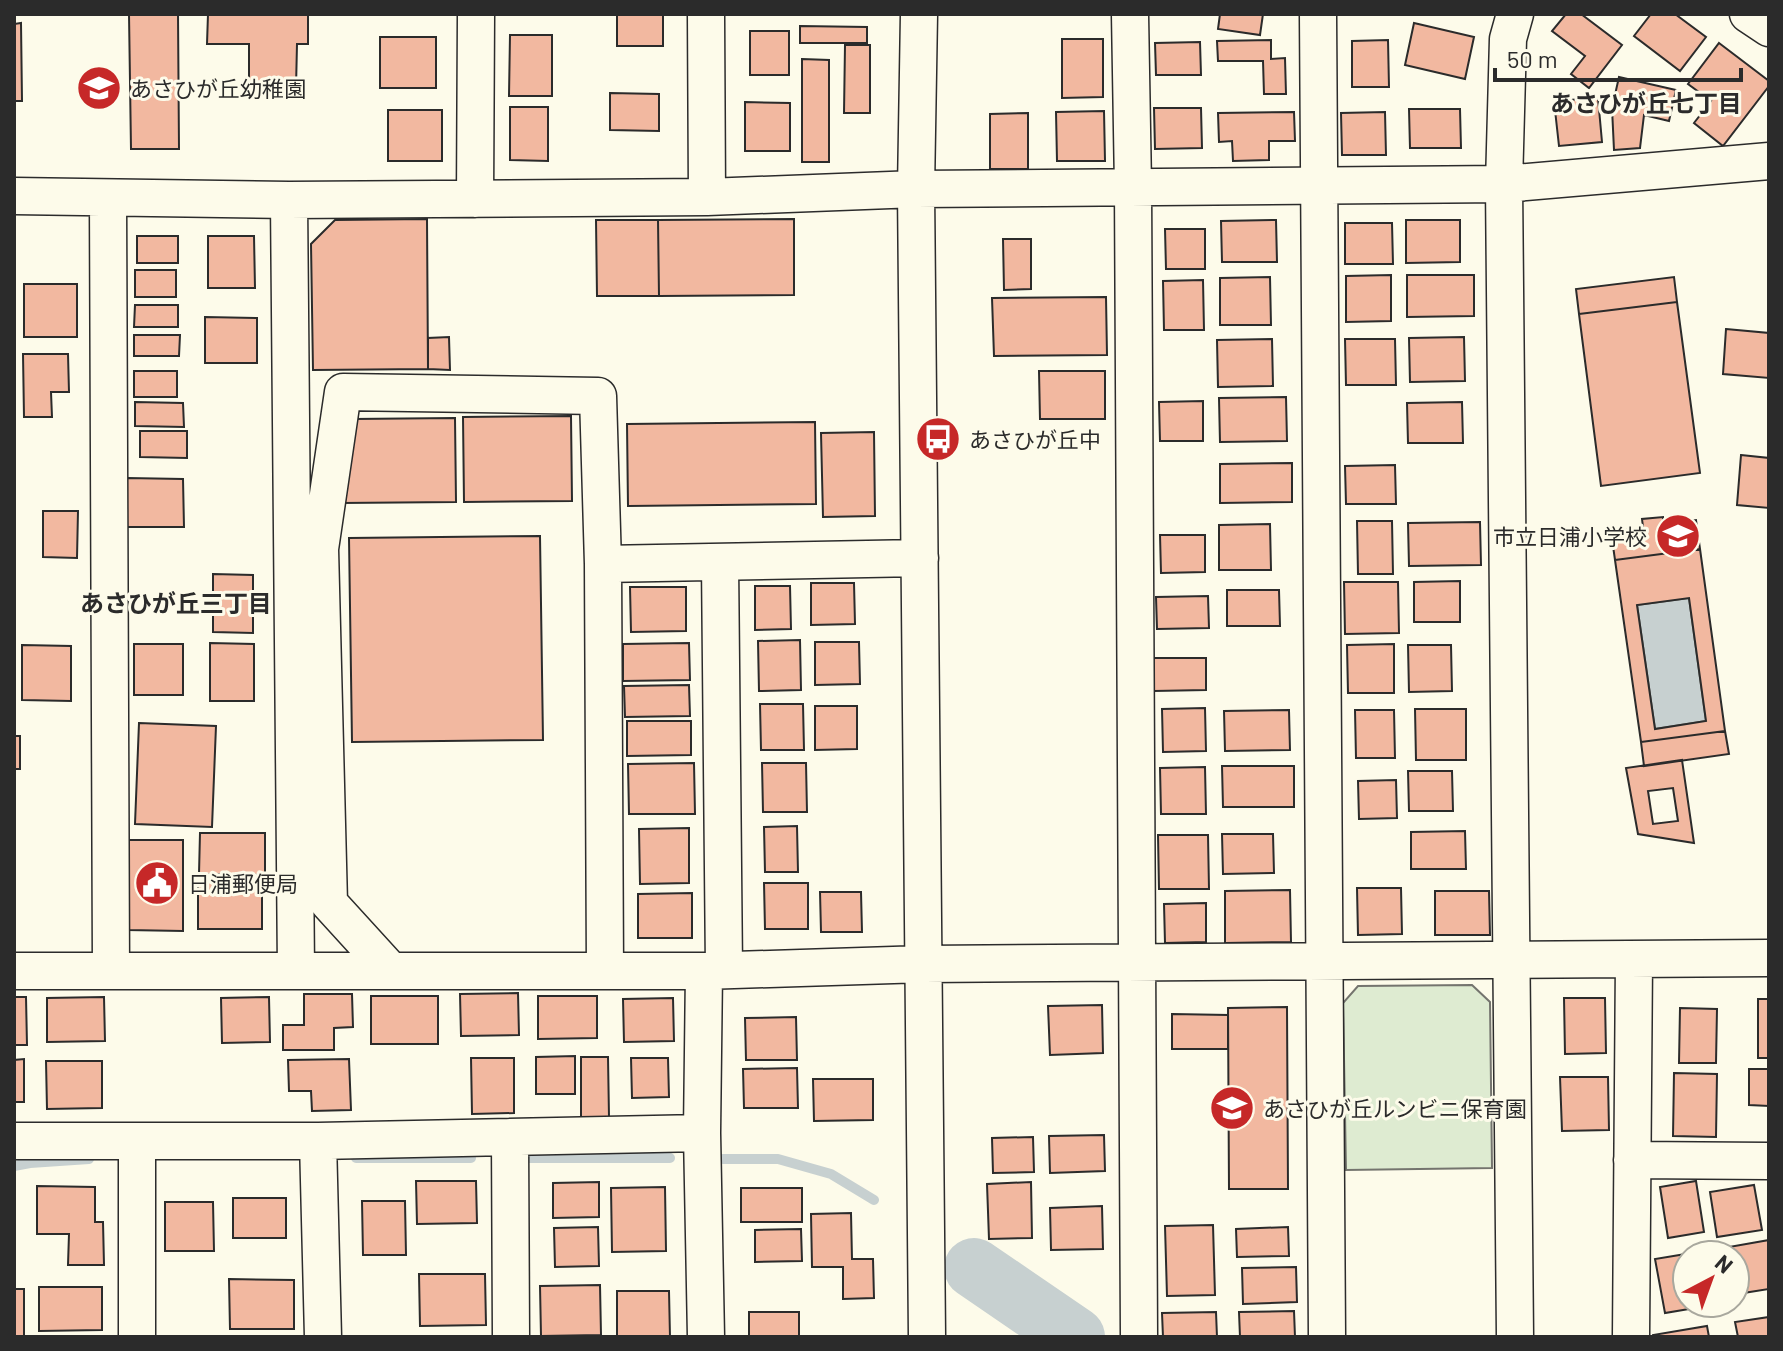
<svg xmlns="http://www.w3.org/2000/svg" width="1783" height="1351" font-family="Barlow,'Noto Sans JP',sans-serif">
	<rect width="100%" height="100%" fill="#fdfbea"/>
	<!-- green -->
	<path fill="#deebd1" stroke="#74746e" stroke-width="2" d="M1472,985L1490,1002L1492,1168L1346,1170L1343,1003L1358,986Z"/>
	<!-- water -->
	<path fill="#c7d0d0" stroke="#74746e" stroke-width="2" d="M1689,598L1706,721L1655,729L1637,605Z"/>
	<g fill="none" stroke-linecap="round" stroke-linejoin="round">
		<!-- stream -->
		<path stroke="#c7d0d0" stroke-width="10" d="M356,1158H471
			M528,1158H670
			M723,1159H778L831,1174L874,1200
			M14,1166L30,1163L89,1159"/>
		<!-- river -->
		<path stroke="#c7d0d0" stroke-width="60" d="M974,1268L1075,1337"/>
	</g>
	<!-- building -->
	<path fill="#f2b8a0" stroke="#2b2b2b" stroke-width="2" fill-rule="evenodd" d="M129,14H178L179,149H131Z
		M208,14H308V44H297L296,88H249V44H207Z
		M617,14H663V46H617Z
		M1220,14H1263L1260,35L1218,29Z
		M1566,14H1581L1622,45L1589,88L1571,74L1585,56L1552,31Z
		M1651,14H1675L1706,37L1680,71L1634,36Z
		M21,23L22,101H14V24Z
		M1414,23L1474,37L1465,79L1405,65Z
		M800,26L867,27V43H800Z
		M750,31H789V75H750Z
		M510,35H552V96H509Z
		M380,37H436V88H380Z
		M1062,39H1103V97L1062,98Z
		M1271,40V59L1285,58L1286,94H1264L1263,61H1218L1217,41Z
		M1388,40L1389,87H1352V41Z
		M1200,42L1201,75H1156L1155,43Z
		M1719,43L1769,81V86L1723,146L1694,123L1711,101L1688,84Z
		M845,45H870V113H844Z
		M802,59L829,60V162H802Z
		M1619,77L1676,90L1669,121L1644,115L1640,148L1614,150L1612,108Z
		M610,93L659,94V131L610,130Z
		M1598,98L1602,142L1559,146L1554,101Z
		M745,102L790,103V151H745Z
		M510,107H548V161L510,160Z
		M1154,108H1201L1202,148L1155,149Z
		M1409,109H1460L1461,148H1410Z
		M388,110H442V161H388Z
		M1104,111L1105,161H1057L1056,112Z
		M1294,112L1295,141H1269V160L1233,161L1232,141L1219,142L1218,113Z
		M1385,112L1386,155H1342L1341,113Z
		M1028,113V169H990V114Z
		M427,219L428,369L313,370L311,244L335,220Z
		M794,219V295L659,296L658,220Z
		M596,220H658L659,296H597Z
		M1276,220L1277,262H1222L1221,221Z
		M1406,220H1460V262L1406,263Z
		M1345,223H1392L1393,264H1345Z
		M1165,229H1205V269H1166Z
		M137,236H178V263H137Z
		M208,236H254L255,288H208Z
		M1003,239H1031V289L1004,290Z
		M135,270H176V297H135Z
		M1391,275V321L1346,322V276Z
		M1407,275H1474V316L1407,317Z
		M1270,277L1271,325H1220V278Z
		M1674,277L1677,302L1579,314L1576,289Z
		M1203,280L1204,330H1164L1163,281Z
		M24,284H77V337H24Z
		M1106,297L1107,355L994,356L992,298Z
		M1677,302L1700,473L1601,486L1579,314Z
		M135,305H178V327H134Z
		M205,317L257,318V363H205Z
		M1726,329L1769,333V378L1723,374Z
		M134,335H180L179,356H134Z
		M449,337L450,370L428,369V338Z
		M1464,337L1465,381L1410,382L1409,338Z
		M1272,339L1273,386L1218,387L1217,340Z
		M1345,339H1395L1396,385H1346Z
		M23,354H68L69,392H51L52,417H24Z
		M134,371H177V397H134Z
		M1039,371H1105V419H1040Z
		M1286,397L1287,441L1220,442L1219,398Z
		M1203,401V441H1160L1159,402Z
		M135,402L183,403L184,427L135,426Z
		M1462,402L1463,443H1408L1407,403Z
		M571,416L572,501L464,502L463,417Z
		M455,418L456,502L341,503L353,419Z
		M815,422L816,504L628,506L627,424Z
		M140,431H187V458L140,457Z
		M874,432L875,516L823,517L821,433Z
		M1741,455L1769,458V508L1737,505Z
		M1292,463V502L1220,503V464Z
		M1395,465L1396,504H1346L1345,466Z
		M127,478L183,479L184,527H127Z
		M43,511H78L77,558L43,557Z
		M1663,517V524L1696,520L1700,549L1615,560L1611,532L1643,527L1642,519Z
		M1357,521H1392L1393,574H1358Z
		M1480,522L1481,565L1409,566L1408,523Z
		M1270,524L1271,570H1219V525Z
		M1160,535H1205V572L1161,573Z
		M540,536L543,740L352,742L349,538Z
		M1700,549L1725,731L1641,742L1615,560ZM1689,598L1706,721L1655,729L1637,605Z
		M213,574L253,575V633L213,632Z
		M1460,581V622H1414V582Z
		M1344,582H1398L1399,633L1345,634Z
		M811,583H854L855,624L811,625Z
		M755,586H790L791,629L755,630Z
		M630,587H686V631L631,632Z
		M1227,590H1279L1280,626H1227Z
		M1208,596L1209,628L1157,629L1156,597Z
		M800,640L801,690L759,691L758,641Z
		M815,642H859L860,684L815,685Z
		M210,643L254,644V701H210Z
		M689,643L690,680L623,681V644Z
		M134,644H183V695H134Z
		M1394,644V693H1348L1347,645Z
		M22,645L71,646V701L22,700Z
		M1408,645H1451L1452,691L1409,692Z
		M1153,658H1206V690L1154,691Z
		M689,685L690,716L625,717L624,686Z
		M760,704H803L804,750H761Z
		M815,706H857V749L815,750Z
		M1205,708L1206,751L1163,752L1162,709Z
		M1415,709H1466V760H1416Z
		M1289,710L1290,750L1225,751L1224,711Z
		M1355,710H1394L1395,758H1356Z
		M627,721H691V755L627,756Z
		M139,723L216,726L212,827L135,824Z
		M1725,731L1729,754L1644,766L1641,742Z
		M14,736H20V769H14Z
		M1682,760L1694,843L1638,834L1626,768ZM1673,788L1678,821L1653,824L1648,791Z
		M694,763L695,814H629L628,764Z
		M762,763H806L807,812H763Z
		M1222,766H1294V807H1223Z
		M1205,767L1206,814H1161L1160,768Z
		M1408,771H1452L1453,811H1409Z
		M1396,780L1397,818L1359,819L1358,781Z
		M797,826L798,872H765L764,827Z
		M689,828V883L640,884L639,829Z
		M1465,831L1466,869H1411V832Z
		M200,833H265V875L199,874Z
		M1222,834H1273L1274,873L1223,874Z
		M1158,835H1208L1209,889H1159Z
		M128,840H183V931L127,930Z
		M198,882H262V929H198Z
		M764,883H808V929H765Z
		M1357,888H1401L1402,934L1358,935Z
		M1290,890L1291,942L1225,943V891Z
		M1435,891H1489L1490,935H1435Z
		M820,892H861L862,932H821Z
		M692,893V938H638V894Z
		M1206,903V942L1165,943L1164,904Z
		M518,993L519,1035L461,1036L460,994Z
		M304,994H352L353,1027L334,1028V1050H283V1025H304Z
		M371,996H438V1044H371Z
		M538,996H597V1038L538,1039Z
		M14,997H26L27,1045H14Z
		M104,997L105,1041L47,1042V998Z
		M269,997L270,1042L222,1043L221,998Z
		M673,998L674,1041L624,1042L623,999Z
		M1564,998H1605L1606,1053L1565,1054Z
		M1758,999H1769V1058H1758Z
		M1102,1005L1103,1053L1050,1055L1048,1006Z
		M1287,1007L1288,1189H1229L1228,1008Z
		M1680,1008L1717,1009L1716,1063H1679Z
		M1172,1014L1228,1015V1049H1172Z
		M796,1017L797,1060H746L745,1018Z
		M575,1056V1094H536V1057Z
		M581,1057H608L609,1117H581Z
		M471,1058H514V1113L472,1114Z
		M631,1058H668L669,1097L632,1098Z
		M24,1059V1102H14V1060Z
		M349,1059L351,1110L312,1111L311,1091H289L288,1060Z
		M46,1061H102V1108L47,1109Z
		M797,1068L798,1108H744L743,1069Z
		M1749,1069H1769V1106L1749,1105Z
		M1674,1073L1717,1074L1716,1137L1673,1136Z
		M1560,1077H1608L1609,1130L1562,1131Z
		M813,1079H873V1120L814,1121Z
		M1104,1135L1105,1171L1050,1173L1049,1136Z
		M1033,1137L1034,1172L993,1173L992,1138Z
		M416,1181H476L477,1223L417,1224Z
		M1696,1181L1704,1232L1668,1238L1660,1187Z
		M599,1182V1217L553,1218V1183Z
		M1031,1182L1032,1238L989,1239L987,1184Z
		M1754,1185L1762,1230L1717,1237L1710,1192Z
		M37,1186L95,1187V1222H103L104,1265H68L69,1234H37Z
		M665,1187L666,1251L612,1252L611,1188Z
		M741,1188H802V1222H741Z
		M233,1198H286V1238H233Z
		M362,1201H405L406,1255H363Z
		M165,1202H213L214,1251H165Z
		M1102,1206L1103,1249L1051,1250L1050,1208Z
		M851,1213L852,1259H873L874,1298L843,1299V1267H812L811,1214Z
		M1213,1225L1215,1295L1167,1296L1165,1226Z
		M598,1227L599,1266L555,1267L554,1228Z
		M1288,1227L1289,1256L1237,1257L1236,1229Z
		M801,1229L802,1261L755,1262V1230Z
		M1769,1240V1289L1737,1294L1735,1281V1255H1731L1729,1247Z
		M1704,1251L1705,1255H1687V1303H1713V1305L1665,1313L1655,1259Z
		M1296,1267L1297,1302L1243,1304L1242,1268Z
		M419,1274H485L486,1325L420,1326Z
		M229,1279L294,1280V1329H230Z
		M600,1285L601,1335L541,1336L540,1286Z
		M39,1287H102V1330L39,1331Z
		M14,1289H24V1337H14Z
		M617,1291H669L670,1337H617Z
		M1294,1311L1295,1337H1240L1239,1312Z
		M749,1312H799V1337H749Z
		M1216,1312L1217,1337H1163L1162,1313Z
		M1769,1317V1337H1738L1735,1322Z
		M1707,1326L1709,1337H1653V1335Z"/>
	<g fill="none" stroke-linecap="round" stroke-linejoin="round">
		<!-- minor casing -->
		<g stroke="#2b2b2b" stroke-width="39">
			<path id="minor" d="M706,14L707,197
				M919,14L916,189L927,1337
				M1130,14L1133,187L1139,1337
				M1318,14L1327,1337
				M1748,14L1769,28
				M14,196L289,200L707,197L916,189L1504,184L1769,161
				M108,198L111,971
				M475,199L476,14
				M289,200L296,971
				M720,562L724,970
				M14,971H704L924,964L1769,958
				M391,971L329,903L320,549L343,392L598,396L603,564
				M605,971L603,564L920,558
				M704,971L702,1133L706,1337
				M510,1137L511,1337
				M14,1141H318L702,1133
				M318,1141L323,1337
				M1632,1160L1769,1161
				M137,1337V1141
				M1515,1337L1504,184L1508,39L1515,14
				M1631,1337L1634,959"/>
		</g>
		<!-- minor -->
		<use href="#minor" stroke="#fdfbea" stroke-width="36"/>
	</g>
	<!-- icons -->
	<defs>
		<g id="school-disc" transform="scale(2.3)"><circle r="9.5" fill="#c62828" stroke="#fdfbea"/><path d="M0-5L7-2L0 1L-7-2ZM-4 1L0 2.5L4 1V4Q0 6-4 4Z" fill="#fff"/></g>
		<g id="bus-disc" transform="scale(2.3)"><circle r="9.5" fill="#c62828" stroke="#fdfbea"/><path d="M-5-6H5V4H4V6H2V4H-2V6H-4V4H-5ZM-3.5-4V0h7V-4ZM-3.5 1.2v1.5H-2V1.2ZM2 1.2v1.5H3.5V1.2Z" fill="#fff"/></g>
		<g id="civic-disc" transform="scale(2.3)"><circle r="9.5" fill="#c62828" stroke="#fdfbea"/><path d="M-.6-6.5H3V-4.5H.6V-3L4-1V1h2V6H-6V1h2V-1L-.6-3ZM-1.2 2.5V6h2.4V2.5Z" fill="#fff"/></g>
	</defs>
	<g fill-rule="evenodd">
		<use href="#school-disc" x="99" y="88"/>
		<use href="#bus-disc" x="938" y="439"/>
		<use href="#school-disc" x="1678" y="536"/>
		<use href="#civic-disc" x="157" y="883"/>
		<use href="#school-disc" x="1232" y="1108"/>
	</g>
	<g text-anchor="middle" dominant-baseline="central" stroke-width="6" stroke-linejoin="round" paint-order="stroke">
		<!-- poi labels -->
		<g font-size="22" fill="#2b2b2b" stroke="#fdfbea" text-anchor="start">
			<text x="130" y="88">あさひが丘幼稚園</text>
			<text x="969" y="439">あさひが丘中</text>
			<text x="1647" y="536" text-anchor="end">市立日浦小学校</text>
			<text x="188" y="883">日浦郵便局</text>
			<text x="1263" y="1108">あさひが丘ルンビニ保育園</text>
		</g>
		<!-- neighbourhood labels -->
		<g font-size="24" font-weight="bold" fill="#2b2b2b" stroke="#fdfbea">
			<text x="1646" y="102">あさひが丘七丁目</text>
			<text x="176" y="602">あさひが丘三丁目</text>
		</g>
	</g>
	<!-- border -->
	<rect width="1783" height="1351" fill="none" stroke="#2b2b2b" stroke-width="32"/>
	<!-- north arrow -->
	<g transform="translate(1711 1279) rotate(41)"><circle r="38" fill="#fdfbea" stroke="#a9a89e" stroke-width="2"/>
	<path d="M0-6L14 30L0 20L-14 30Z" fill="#c62828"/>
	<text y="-12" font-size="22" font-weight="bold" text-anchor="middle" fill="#2b2b2b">N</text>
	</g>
	<!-- scale -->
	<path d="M1495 68v12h246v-12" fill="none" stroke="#2b2b2b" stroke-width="4"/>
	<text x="1507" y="68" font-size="24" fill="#2b2b2b" stroke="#fdfbea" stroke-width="6" paint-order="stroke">50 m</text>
</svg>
